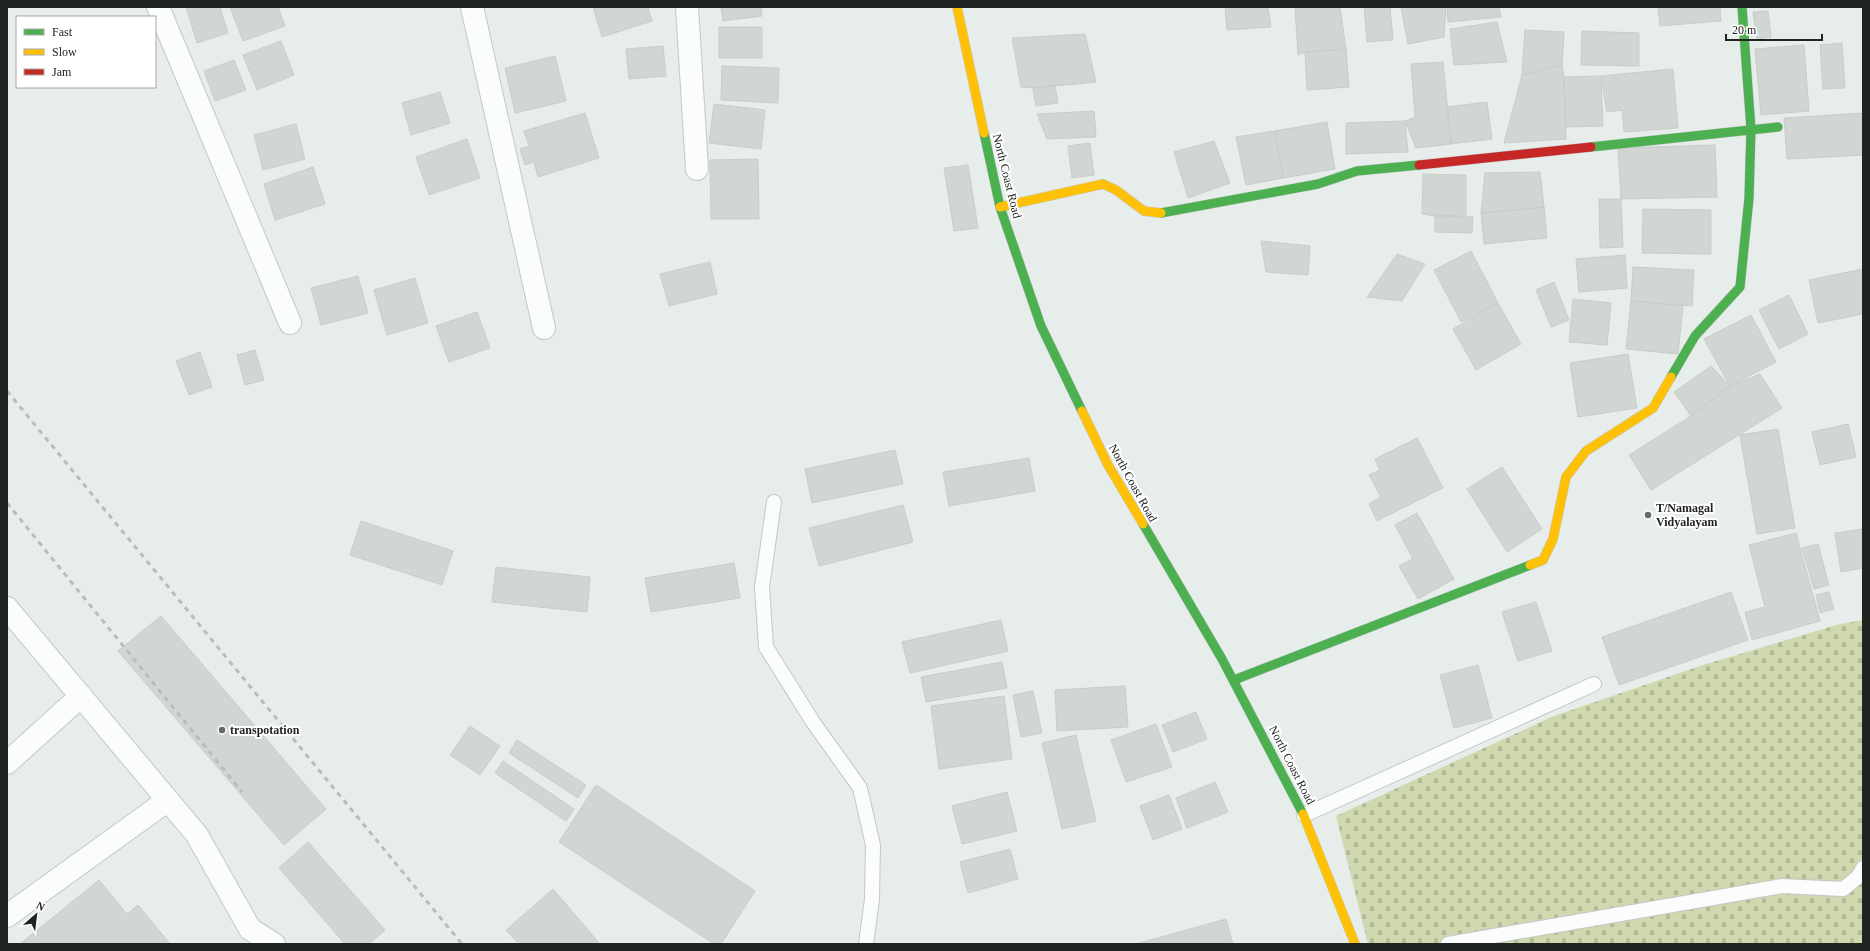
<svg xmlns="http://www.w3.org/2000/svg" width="1870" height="951" font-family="Georgia,serif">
	<defs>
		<pattern id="cemetery-stones" width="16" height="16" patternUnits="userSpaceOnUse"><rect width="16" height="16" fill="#d0d8af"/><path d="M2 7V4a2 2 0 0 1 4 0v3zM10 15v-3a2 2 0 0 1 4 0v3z" fill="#b2b996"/></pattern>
	</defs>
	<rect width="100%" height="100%" fill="#e7edea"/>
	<!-- cemetery -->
	<path fill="url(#cemetery-stones)" d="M1863,620V944H1368L1336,816L1554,716L1703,665L1840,624Z"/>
	<!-- building -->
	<path fill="#d2d6d3" stroke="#c9cdca" d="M186,7H220L228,33L197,43Z
		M230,7H278L285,26L243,41Z
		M593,7H648L652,21L602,37Z
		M721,7H761L762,16L723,21Z
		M1225,7H1268L1271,27L1227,30Z
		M1295,7H1340L1346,49L1305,52L1298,55Z
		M1364,7H1390L1393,40L1367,42Z
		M1401,7H1446L1444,37L1408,44Z
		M1447,7H1499L1501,17L1448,22Z
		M1658,7H1720L1721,21L1660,26Z
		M1768,11L1771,37L1757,39L1753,12Z
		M1497,22L1507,62L1454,65L1450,29Z
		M719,27H762V58H719Z
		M1525,30L1564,32L1562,65L1522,75Z
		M1582,31L1639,33V66L1581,65Z
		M1085,34L1096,82L1033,88L1021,87L1012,38Z
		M281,41L294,75L257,90L243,55Z
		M1842,43L1845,88L1823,89L1820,45Z
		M1804,45L1809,111L1761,115L1755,49Z
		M663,46L666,76L629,79L626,49Z
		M1346,49L1349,87L1307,90L1305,52Z
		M555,56L566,101L515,113L505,68Z
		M234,60L246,90L215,101L204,71Z
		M1443,62L1451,144L1416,148L1405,121L1415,117L1411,64Z
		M1562,65L1564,77L1566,139L1504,143L1522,75Z
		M722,66L779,68L778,103L721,100Z
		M1673,69L1678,128L1624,132L1622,110L1607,112L1601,76Z
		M1601,76L1603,126L1566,127L1564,77Z
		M1055,85L1058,103L1036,106L1033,88Z
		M440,92L450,123L411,135L402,103Z
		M1487,102L1492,139L1451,144L1447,107Z
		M714,104L765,110L761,149L709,143Z
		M1094,111L1096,137L1047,139L1037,114Z
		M585,113L599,158L538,177L534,162L525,165L520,149L529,146L524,131Z
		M1863,113V155L1787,159L1784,118Z
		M1405,121L1408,152L1346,154V123Z
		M1327,122L1335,169L1283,178L1275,131Z
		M296,124L305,159L263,170L254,135Z
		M1275,131L1283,178L1246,185L1236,137Z
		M467,139L480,178L429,195L416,157Z
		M1214,141L1230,183L1188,198L1174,152Z
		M1090,143L1094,175L1072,178L1068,146Z
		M1715,145L1717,197L1621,199L1618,148Z
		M758,159L759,219H711L710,160Z
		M968,165L978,228L954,231L944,168Z
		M313,167L325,204L275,220L264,184Z
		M1540,172L1544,207L1481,213L1485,173Z
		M1423,174L1466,175V215L1435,216L1422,214Z
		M1599,199H1621L1623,247L1600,248Z
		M1544,207L1547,238L1484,244L1481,213Z
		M1643,209L1711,210V254L1642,253Z
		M1435,216L1473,217L1472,233L1435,232Z
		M1261,241L1310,246L1308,275L1266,272Z
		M1471,251L1498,303L1461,322L1434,270Z
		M1397,254L1425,264L1402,301L1367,297Z
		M1625,255L1627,288L1579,292L1576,259Z
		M710,262L717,294L669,306L660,274Z
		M1633,267L1694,270L1692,306L1631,301Z
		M1863,269V314L1818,323L1809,280Z
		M358,276L368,313L321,325L311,288Z
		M415,278L428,323L387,335L374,290Z
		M1554,282L1569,320L1551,327L1536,290Z
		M1789,295L1808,334L1779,349L1759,310Z
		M1573,299L1611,303L1607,345L1569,342Z
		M1631,301L1683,306L1678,354L1626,349Z
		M1498,303L1521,344L1476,370L1453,329Z
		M477,312L490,348L449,362L436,326Z
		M1751,315L1776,362L1730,386L1704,339Z
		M255,350L264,380L245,385L237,355Z
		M200,352L212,387L189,395L176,361Z
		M1628,354L1637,408L1578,417L1570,363Z
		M1711,366L1730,386L1691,416L1674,392Z
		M1760,374L1782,408L1651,490L1629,455L1691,416L1730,386Z
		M1848,424L1856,457L1820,465L1812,432Z
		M1778,429L1795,528L1757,534L1740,435Z
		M1417,438L1443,488L1377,521L1369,504L1381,497L1369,475L1380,470L1375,459Z
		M895,450L903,484L812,503L805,469Z
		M1029,458L1035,491L949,506L943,472Z
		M1502,467L1542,529L1507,552L1467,489Z
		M903,505L913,542L819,566L809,528Z
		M1417,513L1454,579L1418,599L1399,566L1413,559L1395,525Z
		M361,521L453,551L442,585L350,555Z
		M1863,529V568L1841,572L1835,533Z
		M1796,533L1820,621L1752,640L1745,612L1765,607L1749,545Z
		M1818,544L1829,585L1814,589L1802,548Z
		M734,563L740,598L651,612L645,578Z
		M496,567L590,577L587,612L492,602Z
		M1731,592L1748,640L1619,685L1602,637Z
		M1829,592L1834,609L1820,613L1816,595Z
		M1536,602L1552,651L1518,661L1502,612Z
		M161,616L326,809L284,845L118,651Z
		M1001,620L1008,651L910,673L902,642Z
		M1002,662L1007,688L926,702L921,677Z
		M1478,665L1492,718L1454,728L1440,675Z
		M1125,686L1128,727L1057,731L1055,690Z
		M1033,691L1042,733L1021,737L1013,695Z
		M1004,696L1012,759L939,769L931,706Z
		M1196,712L1207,739L1173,752L1162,725Z
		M1156,724L1172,767L1126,782L1111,740Z
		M470,726L500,746L480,775L450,755Z
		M1076,735L1096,821L1062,829L1042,743Z
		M517,740L586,785L578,798L509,753Z
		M503,761L574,809L566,821L495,773Z
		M1215,782L1228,812L1187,828L1176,798Z
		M596,785L755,891L721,944H714L559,842Z
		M1007,792L1017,831L962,844L952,806Z
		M1169,795L1182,829L1153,840L1140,806Z
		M308,842L385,930L369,944H345L279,868Z
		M1010,849L1018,879L968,893L960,862Z
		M99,880L127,914L138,905L170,944H20Z
		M553,889L600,944H519L506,930Z
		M1226,919L1233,944H1136Z"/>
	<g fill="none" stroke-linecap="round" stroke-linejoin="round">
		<!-- lane casing -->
		<g stroke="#c3c8c6" stroke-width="16">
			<path id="lane" d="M774,502L762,587L766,647L813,722L860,788L873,845L872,899L866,944
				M1304,815L1594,684
				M1448,944L1782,886L1843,889L1858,877L1863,868"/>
		</g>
		<!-- street casing -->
		<g stroke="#c3c8c6" stroke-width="24">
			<path id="street" d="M158,7L290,323
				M472,7L544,328
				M687,7L697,169
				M7,608L197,835L250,929L274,944
				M7,763L81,696
				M7,916L168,800"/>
		</g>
		<!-- fast casing -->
		<g stroke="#c3c8c6" stroke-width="10">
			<path id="fast" d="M984,133L1000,207L1041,326L1082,411
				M1591,147L1778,127
				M1161,213L1318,184L1357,171L1419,165
				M1671,377L1695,336L1740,287L1749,198L1751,129L1742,7
				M1143,524L1222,659L1303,814
				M1234,680L1530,565"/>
		</g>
		<!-- slow casing -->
		<g stroke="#c3c8c6" stroke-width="10">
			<path id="slow" d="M957,7L984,133
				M1000,207L1103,184L1116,190L1144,211L1161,213
				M1082,411L1108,465L1143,524
				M1530,565L1543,560L1553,539L1566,477L1586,451L1653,408L1671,377
				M1303,814L1355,944"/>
		</g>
		<!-- jam casing -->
		<g stroke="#c3c8c6" stroke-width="10">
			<path id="jam" d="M1419,165L1591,147"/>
		</g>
		<!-- lane -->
		<use href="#lane" stroke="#fbfcfc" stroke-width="14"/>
		<!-- street -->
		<use href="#street" stroke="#fbfcfc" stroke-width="22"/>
		<!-- fast -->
		<use href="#fast" stroke="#4caf50" stroke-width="9"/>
		<!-- slow -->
		<use href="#slow" stroke="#ffc107" stroke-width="9"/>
		<!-- jam -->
		<use href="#jam" stroke="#c62828" stroke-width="9"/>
		<!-- rail -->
		<path stroke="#babcba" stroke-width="3" stroke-dasharray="5 5" stroke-linecap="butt" d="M7,391L462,944
			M7,503L242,792"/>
	</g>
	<!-- markers -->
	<g fill="#666a67" stroke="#fff" stroke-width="1.5">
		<circle cx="1648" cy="515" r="4"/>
		<circle cx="222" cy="730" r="4"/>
	</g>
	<g text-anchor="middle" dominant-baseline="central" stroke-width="4" stroke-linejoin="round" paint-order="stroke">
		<!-- street labels -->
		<g font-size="12" fill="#202421" stroke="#fff">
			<text transform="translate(1007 176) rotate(76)">North Coast Road</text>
			<text transform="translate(1133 483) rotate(61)">North Coast Road</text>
			<text transform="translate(1292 765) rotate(63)">North Coast Road</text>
		</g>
		<!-- poi labels -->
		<g font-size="12" font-weight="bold" fill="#202421" stroke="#fff" text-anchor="start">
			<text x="1656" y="508">T/Namagal<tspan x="1656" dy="14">Vidyalayam</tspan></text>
			<text x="230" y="730">transpotation</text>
		</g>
	</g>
	<!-- border -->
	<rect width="1870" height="951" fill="none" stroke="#202421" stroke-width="16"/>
	<!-- legend -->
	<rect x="16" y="16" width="140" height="72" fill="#ffffff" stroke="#a6a7a6"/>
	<rect x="24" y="29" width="20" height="6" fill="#4caf50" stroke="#a6a7a6"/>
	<text x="52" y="36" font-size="12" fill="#202421">Fast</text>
	<rect x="24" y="49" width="20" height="6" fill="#ffc107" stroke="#a6a7a6"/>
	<text x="52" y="56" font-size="12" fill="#202421">Slow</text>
	<rect x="24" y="69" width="20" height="6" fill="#c62828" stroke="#a6a7a6"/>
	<text x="52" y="76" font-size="12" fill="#202421">Jam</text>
	<!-- north arrow -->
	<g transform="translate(36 915) rotate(28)" stroke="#ffffff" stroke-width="3" paint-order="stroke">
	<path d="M0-3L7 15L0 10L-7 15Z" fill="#202421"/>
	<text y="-6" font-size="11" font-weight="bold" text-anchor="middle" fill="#202421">N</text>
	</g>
	<!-- scale -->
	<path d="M1726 34v6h96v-6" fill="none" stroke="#202421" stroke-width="2"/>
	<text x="1732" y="34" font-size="12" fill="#202421" stroke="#ffffff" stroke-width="3" paint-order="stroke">20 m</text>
</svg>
